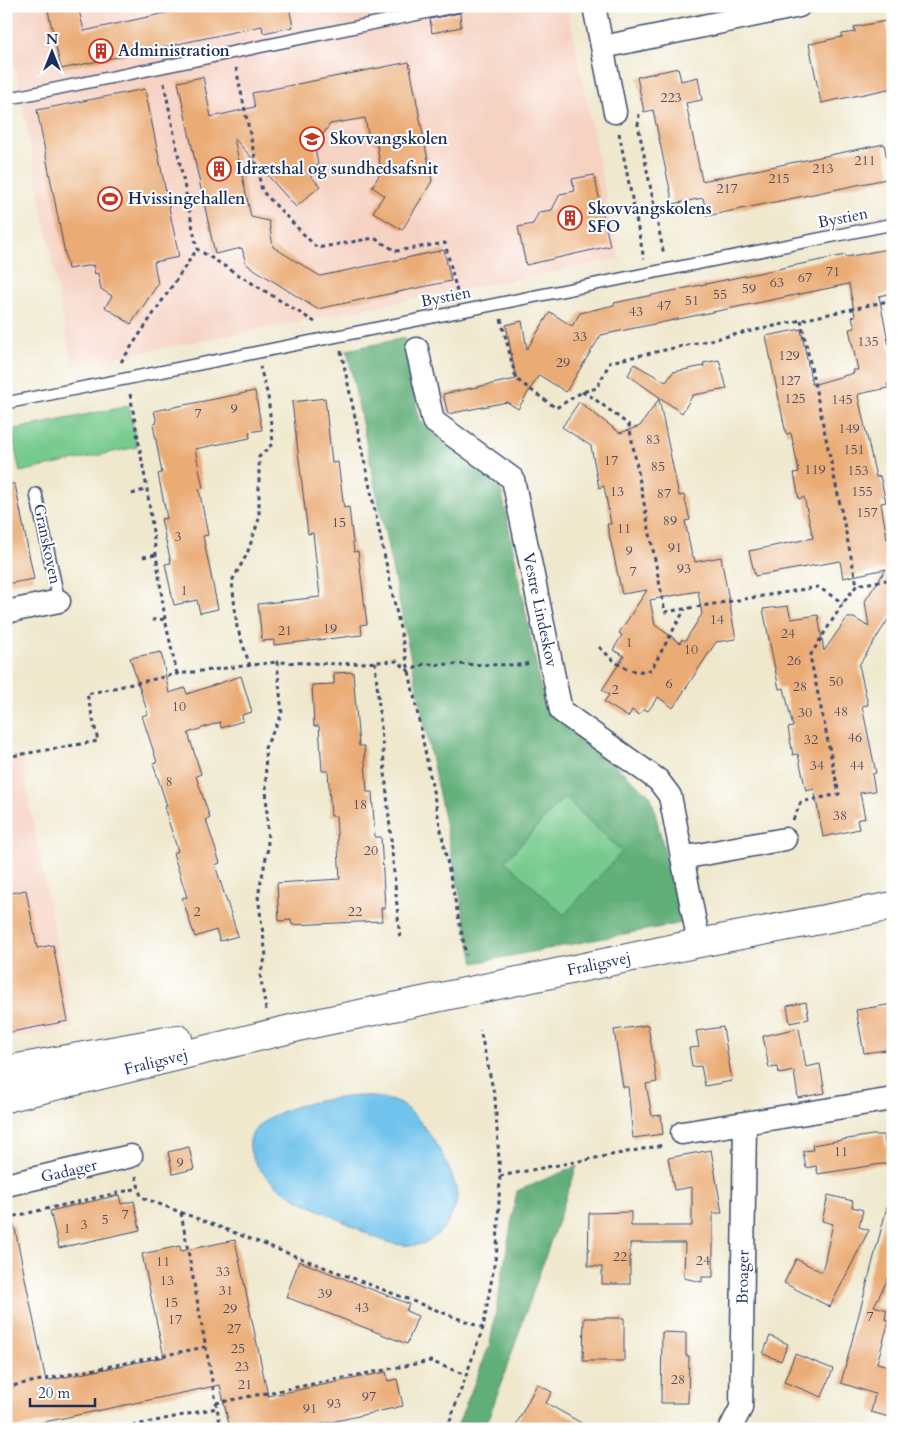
<svg xmlns="http://www.w3.org/2000/svg" width="899" height="1435" font-family="Cardo,serif">
	<rect width="100%" height="100%" fill="#fff"/>
	<filter id="ink" filterUnits="userSpaceOnUse"><feTurbulence type="fractalNoise" baseFrequency=".02" numOctaves="2"/><feDisplacementMap in="SourceGraphic" scale="10" xChannelSelector="R" yChannelSelector="G"/><feConvolveMatrix kernelMatrix="1 2 1 2 8 2 1 2 1" color-interpolation-filters="sRGB"/></filter>
	<filter id="wash" filterUnits="userSpaceOnUse"><feTurbulence type="fractalNoise" baseFrequency=".0096" numOctaves="4" result="noise"/><feDisplacementMap in="SourceGraphic" scale="20" xChannelSelector="R" yChannelSelector="G"/><feGaussianBlur stdDeviation="1.12" result="paint"/><feColorMatrix in="noise" values="0 0 0 0 0 0 0 0 0 0 0 0 0 0 0 0 0 1.4 0 .05"/><feComposite in="paint" operator="in"/></filter>
	<g filter="url(#wash)">
		<rect width="100%" height="100%" fill="#efe8cd"/>
		<!-- built -->
		<path fill="#f6d2c3" d="M6,6H567L619,259L72,366L6,19Z
			M21,757L73,1028L6,1039V760Z"/>
		<!-- green -->
		<path fill="#77ca8d" stroke="#497c76" d="M129,406L137,447L20,472L11,430Z
			M564,797L623,852L564,915L505,861Z"/>
		<!-- forest -->
		<path fill="#61ae78" stroke="#3e6e6b" fill-rule="evenodd" d="M405,338L419,420L500,483L544,705L651,796L682,923L474,963L347,350ZM564,797L622,852L564,915L505,861Z
			M577,1166L485,1429H456L490,1344L517,1191Z"/>
		<!-- water -->
		<path fill="#70c3ec" stroke="#4679a5" d="M361,1096C374,1097 386,1098 398,1103C422,1114 456,1171 457,1196C457,1207 449,1223 442,1230C435,1237 426,1244 416,1245C389,1248 365,1232 342,1221C314,1207 278,1194 259,1168C217,1112 329,1097 361,1096Z"/>
		<g id="blocks">
			<!-- building -->
			<path fill="#eaab75" fill-rule="evenodd" d="M47,6H78L84,31L197,6H289L293,27L263,33L262,26L61,69Z
				M460,13L461,27L432,33L430,19Z
				M886,21L893,56V88L821,103L809,44L842,37V34L855,32L854,27Z
				M409,62L432,181L402,230L373,212L384,195L372,187L381,172L377,145L369,139L365,118L330,124L315,147L318,165L308,173L320,186L296,207L234,138L251,217L269,221L273,247L320,276L444,250L451,281L317,309L246,264L242,248L215,254L178,82L203,77L211,117L255,107L252,93Z
				M678,68L681,81L698,77L702,100L686,103L702,181L884,144L891,178L707,216L703,198L673,204L653,110L644,112L637,77Z
				M145,89L179,257L154,262L158,284L131,324L105,307L112,296L101,289L98,273L95,274L93,265L68,269L37,110Z
				M594,175L610,246L526,265L518,227L533,224L539,212L552,210L560,194L575,191L572,179Z
				M893,248V293L879,296L893,366V383L887,384L888,388L859,394L858,396L876,477L880,476L886,502L881,503L887,539L889,538L891,545L893,544V612L859,665L868,705L862,706L876,773L872,774L875,791L860,793L865,818L857,820L859,829L823,837L814,789L806,791L798,754L793,755L788,728L793,727L784,688L779,689L763,609L788,606L791,619L818,615L824,651L847,618H854L869,627L865,601L886,569L843,578L840,561L755,576L749,551L813,538L804,497L799,499L794,473L799,472L791,433L786,434L766,336L801,329L812,385L854,373L853,370H858L849,329L855,328L852,317L855,316L849,284L601,335L566,392L539,375L518,409L507,402L448,414L443,394L516,379L506,325L522,321L527,349L550,312L572,326L580,313L614,305V303L845,255L846,257Z
				M719,360L727,389L693,395L682,413L628,375L634,364L666,382L673,372L704,366L703,363Z
				M255,391L262,430L249,432L250,438L195,449L203,488L199,489L208,535L203,536L218,609L200,613L197,600L174,605L165,564L171,563L161,519L167,518L158,474L162,473L153,424L157,423L154,411Z
				M325,398L332,463L338,462L344,508L349,507L354,552L358,551L367,624L361,625L362,635L274,645V640L262,641L258,604L320,597L313,533L308,534L292,402Z
				M659,399L679,496L684,495L690,520L685,521L692,557H694L695,562L721,557L736,639L716,642L673,708L658,697L648,711L644,709L639,715L632,710L628,717L604,702L609,695L602,690L624,656L613,650L622,635L619,633L647,590L622,594L607,524H611L604,486L599,488L591,446L562,427L579,402L620,433L640,426ZM698,591L702,614L685,641L682,639L680,643L655,625L650,600Z
				M15,484L34,579L6,584V485Z
				M161,652L169,693L185,688L187,694L241,676L252,712L242,715L243,721L221,728L220,722L188,733L201,774L196,776L210,818L206,820L220,863L215,865L238,936L220,941L216,930L195,937L182,898L187,897L173,853L178,851L164,807L167,806L153,763L157,762L142,716L148,714L130,658Z
				M353,672L359,746H364L367,792H372L375,837H381L385,908H381L382,921L292,925L291,920L279,921L277,883L340,879L336,816H331L328,771H322L319,726H314L312,685L334,684V673Z
				M26,890L37,948L53,945L68,1021L6,1033V894Z
				M806,1002L809,1019L790,1023L787,1006Z
				M893,1004V1025H889L893,1049L864,1053L856,1010Z
				M648,1025L657,1082L646,1084L652,1116L661,1115L663,1134L633,1138L628,1087H623L614,1030Z
				M723,1027L732,1081L705,1086L701,1066L692,1067L689,1048L699,1047L696,1031Z
				M799,1028L806,1067L820,1064L825,1093L798,1098L794,1071L779,1074L778,1067L769,1068L763,1036Z
				M872,1135H884L888,1163L818,1174L816,1166L806,1168L803,1151L813,1150L812,1145Z
				M189,1147L194,1169L173,1174L168,1152Z
				M711,1150L722,1213H713V1277H702V1282L684,1278L685,1243H630V1284H602V1267L588,1266L589,1213L631,1212V1226H692V1187L674,1190L668,1158Z
				M119,1195L121,1204L134,1201L140,1230L59,1248L50,1211Z
				M828,1195L853,1201L852,1207L863,1210L859,1227L869,1230L830,1307L784,1283L796,1259L822,1272L833,1224L822,1221Z
				M887,1207L893,1208V1269L874,1306L887,1310L885,1319L889,1321L877,1363L893,1367V1418L871,1412L875,1394L841,1383Z
				M14,1224L46,1381L164,1357L142,1254L180,1246L181,1251L235,1240L268,1396L386,1372L388,1381L397,1379L403,1406L300,1429H230L220,1385L11,1429L6,1407V1357L12,1356L6,1328V1225Z
				M299,1261L409,1304L406,1311L418,1316L407,1344L286,1297Z
				M584,1318H624V1361H583Z
				M662,1332L686,1333V1356H689L688,1403H661Z
				M770,1336L788,1344L781,1361L763,1354Z
				M795,1354L833,1369L822,1397L784,1382Z
				M537,1384L552,1392L546,1403L592,1429H514Z"/>
		</g>
	</g>
	<g filter="url(#ink)">
		<use href="#blocks" fill-opacity="0" stroke="#3b4b6f" stroke-width="1"/>
		<g fill="none" stroke-linecap="round" stroke-linejoin="round">
			<!-- service casing -->
			<g stroke="#3b4b6f" stroke-width="14">
				<path id="service" d="M6,99L458,6
					M6,403L893,224
					M36,494L59,601"/>
			</g>
			<!-- minor casing -->
			<g stroke="#3b4b6f" stroke-width="25">
				<path id="minor" d="M594,6L615,112
					M603,47L799,6
					M417,349L433,421L513,479L561,711L658,780L670,796L699,943
					M6,612L59,601
					M682,858L785,839
					M682,1133L893,1099
					M6,1185L131,1156
					M730,1429L741,1408L745,1123"/>
			</g>
			<!-- tertiary casing -->
			<g stroke="#3b4b6f" stroke-width="30">
				<path id="tertiary" d="M6,1070L178,1039
					M6,1098L307,1025L699,943L893,906"/>
			</g>
			<!-- path -->
			<path stroke="#3b4b6f" stroke-width="3" stroke-dasharray="4 4" stroke-linecap="butt" d="M236,68L262,191L317,248L374,238L396,251L445,243L458,296
				M164,83L197,249L318,324
				M639,114L638,125L664,255
				M619,133L644,259
				M501,319L516,379L556,408L582,392L597,388L610,362L893,300
				M801,320L857,585
				M341,351L409,671L466,955
				M121,362L197,249
				M582,392L592,397L629,425L665,612L818,587L843,603
				M130,394L147,489L165,619L177,674
				M132,494L147,489
				M143,557L156,555
				M152,620L165,619
				M599,647C617,663 625,675 651,670L685,609
				M375,662L400,939
				M250,666L237,627L232,581L247,554L259,519V457L273,443L268,396L260,367
				M6,757L98,741L87,694L177,674L277,662
				M6,793L7,796
				M793,820L801,802L839,794L810,656L843,603L857,585L893,579
				M266,1010L260,974L266,956L258,896L268,848L265,748L282,714L277,662L342,664L397,661L409,671L424,664L522,665L529,663
				M136,1176L141,1197L483,1328
				M500,1176L664,1145
				M181,1213L221,1429
				M6,1218L139,1188
				M6,1387L205,1347
				M216,1403L430,1361L466,1375
				M6,1427L7,1429
				M117,1429L217,1408
				M447,1429L483,1328L497,1249L500,1176L495,1098L480,1030"/>
			<!-- service -->
			<use href="#service" stroke="#fff" stroke-width="11"/>
			<!-- minor -->
			<use href="#minor" stroke="#fff" stroke-width="22"/>
			<!-- tertiary -->
			<use href="#tertiary" stroke="#fff" stroke-width="28"/>
		</g>
	</g>
	<!-- icons -->
	<defs>
		<g id="building-ring" transform="scale(1.25)"><circle r="9.5" fill="#fff" stroke="#c8321e" stroke-width="1.5"/><path d="M-4-6H4V6H1V3H-1V6H-4ZM-2.5-4.3h1.7v1.8h-1.7ZM.8-4.3h1.7v1.8H.8ZM-2.5-1h1.7V.8h-1.7ZM.8-1h1.7V.8H.8Z" fill="#c8321e"/></g>
		<g id="school-ring" transform="scale(1.25)"><circle r="9.5" fill="#fff" stroke="#c8321e" stroke-width="1.5"/><path d="M0-5L7-2L0 1L-7-2ZM-4 1L0 2.5L4 1V4Q0 6-4 4Z" fill="#c8321e"/></g>
		<g id="stadium-ring" transform="scale(1.25)"><circle r="9.5" fill="#fff" stroke="#c8321e" stroke-width="1.5"/><path d="M0-5a6.5 5 0 1 0 0 10a6.5 5 0 1 0 0-10ZM-3.5-1.8h7v3.6h-7Z" fill="#c8321e"/></g>
	</defs>
	<g fill-rule="evenodd">
		<use href="#building-ring" x="101" y="51"/>
		<use href="#school-ring" x="312" y="139"/>
		<use href="#building-ring" x="219" y="169"/>
		<use href="#stadium-ring" x="110" y="199"/>
		<use href="#building-ring" x="570" y="218"/>
	</g>
	<g text-anchor="middle" dominant-baseline="central" stroke-width="4" stroke-linejoin="round" paint-order="stroke">
		<!-- number labels -->
		<g font-size="14" fill="#4f4e64">
			<text x="671" y="97">223</text>
			<text x="865" y="160">211</text>
			<text x="823" y="168">213</text>
			<text x="779" y="178">215</text>
			<text x="727" y="188">217</text>
			<text x="833" y="271">71</text>
			<text x="805" y="277">67</text>
			<text x="777" y="282">63</text>
			<text x="749" y="288">59</text>
			<text x="720" y="294">55</text>
			<text x="692" y="300">51</text>
			<text x="664" y="305">47</text>
			<text x="636" y="311">43</text>
			<text x="580" y="336">33</text>
			<text x="868" y="341">135</text>
			<text x="789" y="355">129</text>
			<text x="563" y="362">29</text>
			<text x="790" y="380">127</text>
			<text x="795" y="398">125</text>
			<text x="842" y="399">145</text>
			<text x="234" y="408">9</text>
			<text x="198" y="413">7</text>
			<text x="849" y="428">149</text>
			<text x="653" y="439">83</text>
			<text x="854" y="449">151</text>
			<text x="611" y="460">17</text>
			<text x="658" y="466">85</text>
			<text x="815" y="469">119</text>
			<text x="858" y="470">153</text>
			<text x="617" y="491">13</text>
			<text x="862" y="491">155</text>
			<text x="664" y="493">87</text>
			<text x="867" y="512">157</text>
			<text x="670" y="520">89</text>
			<text x="339" y="522">15</text>
			<text x="624" y="528">11</text>
			<text x="178" y="536">3</text>
			<text x="675" y="547">91</text>
			<text x="629" y="550">9</text>
			<text x="684" y="568">93</text>
			<text x="633" y="571">7</text>
			<text x="184" y="590">1</text>
			<text x="717" y="619">14</text>
			<text x="330" y="628">19</text>
			<text x="285" y="630">21</text>
			<text x="788" y="633">24</text>
			<text x="629" y="642">1</text>
			<text x="691" y="649">10</text>
			<text x="794" y="660">26</text>
			<text x="836" y="681">50</text>
			<text x="669" y="683">6</text>
			<text x="800" y="686">28</text>
			<text x="615" y="689">2</text>
			<text x="179" y="706">10</text>
			<text x="841" y="711">48</text>
			<text x="805" y="712">30</text>
			<text x="855" y="737">46</text>
			<text x="811" y="739">32</text>
			<text x="817" y="765">34</text>
			<text x="857" y="765">44</text>
			<text x="169" y="781">8</text>
			<text x="360" y="804">18</text>
			<text x="840" y="815">38</text>
			<text x="371" y="850">20</text>
			<text x="197" y="911">2</text>
			<text x="355" y="911">22</text>
			<text x="841" y="1151">11</text>
			<text x="180" y="1162">9</text>
			<text x="125" y="1214">7</text>
			<text x="105" y="1219">5</text>
			<text x="84" y="1224">3</text>
			<text x="67" y="1228">1</text>
			<text x="620" y="1256">22</text>
			<text x="703" y="1260">24</text>
			<text x="163" y="1261">11</text>
			<text x="223" y="1271">33</text>
			<text x="167" y="1280">13</text>
			<text x="226" y="1290">31</text>
			<text x="325" y="1293">39</text>
			<text x="171" y="1302">15</text>
			<text x="362" y="1307">43</text>
			<text x="230" y="1308">29</text>
			<text x="870" y="1316">7</text>
			<text x="175" y="1319">17</text>
			<text x="234" y="1328">27</text>
			<text x="238" y="1348">25</text>
			<text x="242" y="1366">23</text>
			<text x="678" y="1379">28</text>
			<text x="245" y="1384">21</text>
			<text x="369" y="1396">97</text>
			<text x="334" y="1403">93</text>
			<text x="310" y="1408">91</text>
		</g>
		<!-- poi labels -->
		<g font-size="16" font-weight="bold" fill="#1b2f5e" stroke="#fff" text-anchor="start">
			<text x="118" y="51">Administration</text>
			<text x="330" y="139">Skovvangskolen</text>
			<text x="236" y="169">Idrætshal og sundhedsafsnit</text>
			<text x="128" y="199">Hvissingehallen</text>
			<text x="588" y="209">Skovvangskolens<tspan x="588" dy="18">SFO</tspan></text>
		</g>
		<!-- street labels -->
		<g font-size="16" fill="#1b2f5e" stroke="#fff">
			<text transform="translate(843 218) rotate(-11)">Bystien</text>
			<text transform="translate(446 297) rotate(-11)">Bystien</text>
			<text transform="translate(47 544) rotate(78)">Granskoven</text>
			<text transform="translate(540 610) rotate(78)">Vestre Lindeskov</text>
			<text transform="translate(599 964) rotate(-12)">Fraligsvej</text>
			<text transform="translate(156 1062) rotate(-14)">Fraligsvej</text>
			<text transform="translate(69 1171) rotate(-13)">Gadager</text>
			<text transform="translate(743 1277) rotate(-89)">Broager</text>
		</g>
	</g>
	<!-- margin -->
	<rect width="899" height="1435" fill="none" stroke="#fff" stroke-width="25"/>
	<!-- north arrow -->
	<g transform="translate(52 52)" stroke="#ffffff" stroke-width="4" paint-order="stroke">
	<path d="M0-4L9 19L0 12L-9 19Z" fill="#1b2f5e"/>
	<text y="-8" font-size="14" font-weight="bold" text-anchor="middle" fill="#1b2f5e">N</text>
	</g>
	<!-- scale -->
	<path d="M30 1398v8h65v-8" fill="none" stroke="#1b2f5e" stroke-width="2.5"/>
	<text x="38" y="1398" font-size="15" fill="#1b2f5e" stroke="#ffffff" stroke-width="4" paint-order="stroke">20 m</text>
</svg>
